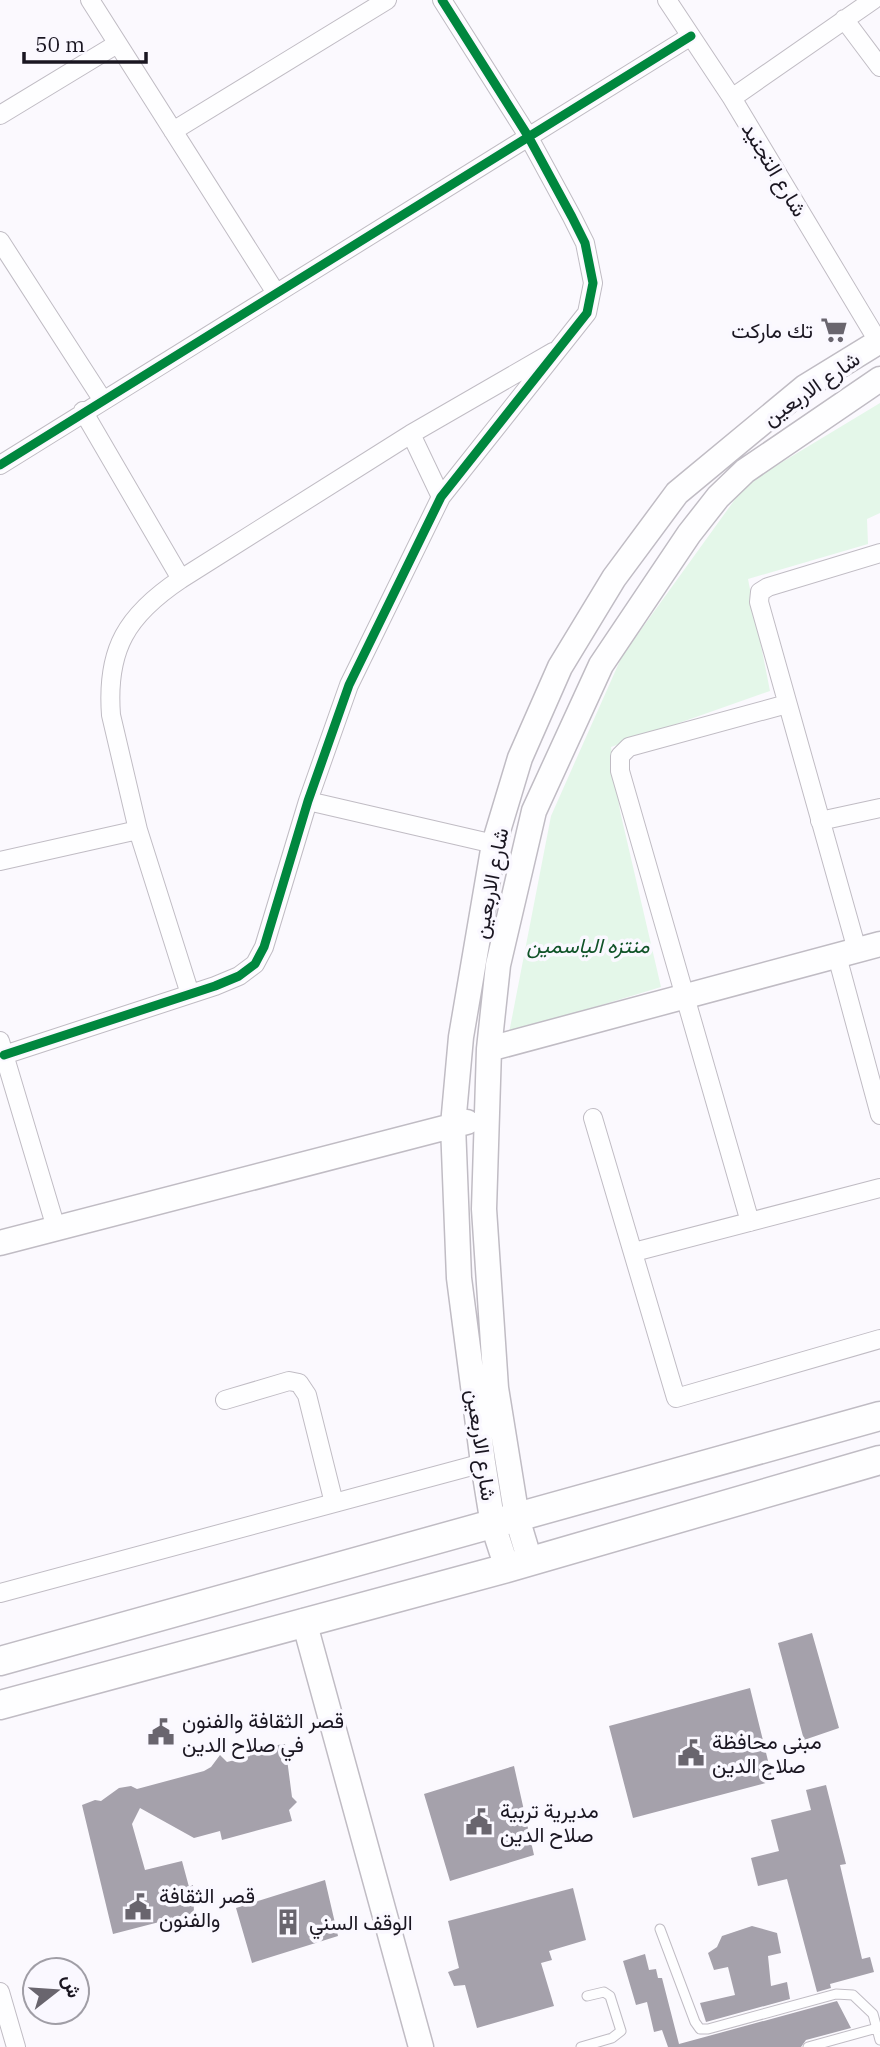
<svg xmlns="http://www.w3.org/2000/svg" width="880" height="2047" font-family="'IBM Plex Serif',Vazirmatn,serif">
	<rect width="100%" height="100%" fill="#fbf9fe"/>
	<!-- green -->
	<path fill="#e4f7e9" d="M880,403V513L867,519L868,544L748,579L770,691L611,747L620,811L661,987L509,1033L551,816L622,656L746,484Z"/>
	<!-- building -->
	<path fill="#a5a1ab" d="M812,1633L839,1728L804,1740L778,1643Z
		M750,1688L773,1781L633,1818L609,1726Z
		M285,1744L292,1797L297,1802L289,1810L292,1821L222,1840L220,1831L194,1838L140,1808L132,1824L145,1870L182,1861L189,1887L193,1885L194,1913L113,1934L82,1805L95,1800L101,1801L119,1788L131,1786L137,1789L204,1771L211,1767L220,1755L227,1762L250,1756L249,1749Z
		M514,1766L534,1855L450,1881L424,1794Z
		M826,1785L846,1864L840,1865L862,1959L870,1957L874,1972L830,1984L831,1988L817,1992L787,1879L758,1886L751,1858L779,1851L771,1820L811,1810L806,1790Z
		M325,1880L338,1936L252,1963L236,1908Z
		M573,1888L586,1940L549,1951L552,1960L541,1963L554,2006L477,2028L465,1985L454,1986L448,1972L459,1968L448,1921Z
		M752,1926L777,1933L781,1953L768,1956L771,1986L787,1982L790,1999L706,2022L700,2003L735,1995L728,1967L714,1970L708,1953L717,1947L722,1936Z
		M645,1954L649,1970L656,1969L658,1978H662L679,2044L837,2001L851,2028L806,2040L801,2047H668L662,2030L654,2032L647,2002L636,2005L623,1961Z"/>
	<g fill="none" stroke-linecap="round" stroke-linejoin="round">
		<!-- lane casing -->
		<g stroke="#c0bcc4" stroke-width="11">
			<path id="lane" d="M660,1929L695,2022L700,2029H708L836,1994L853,1995L873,2014L880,2040
				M581,2047L612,2038L621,2031L610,1996L604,1992L587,1996
				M808,2047L877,2028"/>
		</g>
		<!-- street casing -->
		<g stroke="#c0bcc4" stroke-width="20">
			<path id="street" d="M90,0L276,293
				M667,0L732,98L878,341
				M844,19L880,67
				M732,98L873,0
				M0,115L117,44
				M173,131L387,0
				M0,241L102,399
				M83,411L181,579
				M411,434L441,497
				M0,465L691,36
				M308,801L494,844
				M820,821L880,808
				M0,861L138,830
				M857,950L759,602L760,592L768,587L880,553
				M837,956L880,1115
				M190,994L138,830L111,715C106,649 127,615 181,579L411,434L553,352
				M0,1041L56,1228
				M4,1055L215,986L239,976L255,964L264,947L308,801L349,685L441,497L587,313L593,283L585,243L572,217L528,136L442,0
				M593,1118L676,1398L880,1339
				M750,1222L620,771V756L629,747L787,704
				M634,1252L880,1188
				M225,1400L289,1381L299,1383L307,1395L334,1503
				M0,1593L483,1463
				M0,1992L16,2047"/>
		</g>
		<!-- secondary casing -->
		<g stroke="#c0bcc4" stroke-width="27">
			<path id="secondary" d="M489,1049L880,944
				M0,1243L467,1122
				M530,1561L517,1518L496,1388L484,1209L489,1049L498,965L534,811L601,665L689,534L718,497L745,471L880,379
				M507,1568L493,1525L483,1463L459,1278L453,1125L461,1037L494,844L520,758L560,667L614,578L677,493L805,387L880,341
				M304,1621L421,2047"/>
		</g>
		<!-- primary casing -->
		<g stroke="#c0bcc4" stroke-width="31">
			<path id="primary" d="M0,1661L880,1416
				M0,1705L507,1568L880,1460"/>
		</g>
		<!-- lane -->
		<use href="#lane" stroke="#fefeff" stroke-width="9"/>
		<!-- street -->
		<use href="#street" stroke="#fefeff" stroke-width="18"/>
		<!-- secondary -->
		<use href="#secondary" stroke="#fefeff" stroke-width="24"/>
		<!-- primary -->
		<use href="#primary" stroke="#fefeff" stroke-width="28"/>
		<!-- cycleway casing -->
		<g stroke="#faf8ff" stroke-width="13">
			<path id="cycleway" d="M0,465L691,36
				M4,1055L215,986L239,976L255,964L264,947L308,801L349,685L441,497L587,313L593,283L585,243L572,217L528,136L442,0"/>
		</g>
		<!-- cycleway -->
		<use href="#cycleway" stroke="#00873e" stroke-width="9"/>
	</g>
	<!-- icons -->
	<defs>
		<g id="supermarket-bare" transform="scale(2.1)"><path d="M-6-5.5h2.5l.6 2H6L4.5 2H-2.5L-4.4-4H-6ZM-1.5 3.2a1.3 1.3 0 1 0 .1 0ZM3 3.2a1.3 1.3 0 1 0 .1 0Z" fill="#69656e" stroke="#faf8ff" stroke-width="2.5" paint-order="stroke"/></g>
		<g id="civic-bare" transform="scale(2.1)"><path d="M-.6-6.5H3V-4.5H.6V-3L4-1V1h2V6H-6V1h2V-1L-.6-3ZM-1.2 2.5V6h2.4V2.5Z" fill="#69656e" stroke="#faf8ff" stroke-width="2.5" paint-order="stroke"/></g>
		<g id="building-bare" transform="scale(2.1)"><path d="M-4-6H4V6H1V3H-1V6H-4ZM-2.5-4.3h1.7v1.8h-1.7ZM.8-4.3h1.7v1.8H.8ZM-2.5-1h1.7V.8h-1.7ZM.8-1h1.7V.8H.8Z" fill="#69656e" stroke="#faf8ff" stroke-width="2.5" paint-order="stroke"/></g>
	</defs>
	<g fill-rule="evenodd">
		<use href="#supermarket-bare" x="834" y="330"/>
		<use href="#civic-bare" x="161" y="1732"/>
		<use href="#civic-bare" x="691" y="1753"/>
		<use href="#civic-bare" x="479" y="1822"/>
		<use href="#civic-bare" x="138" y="1907"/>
		<use href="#building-bare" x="288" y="1922"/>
	</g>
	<g text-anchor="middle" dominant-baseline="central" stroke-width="7" stroke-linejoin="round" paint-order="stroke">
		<!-- street labels -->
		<g font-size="21" fill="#1a1621" stroke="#faf8ff">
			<text transform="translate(775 169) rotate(59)">شارع التجنيد</text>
			<text transform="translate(811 388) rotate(-35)">شارع الاربعين</text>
			<text transform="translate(490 883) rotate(-79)">شارع الاربعين</text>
			<text transform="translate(482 1445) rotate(82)">شارع الاربعين</text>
		</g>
		<!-- poi labels -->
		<g font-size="21" fill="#1a1621" stroke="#faf8ff" text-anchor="start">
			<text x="813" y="330" text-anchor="end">تك ماركت</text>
			<text x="182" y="1720">قصر الثقافة والفنون<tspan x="182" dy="24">في صلاح الدين</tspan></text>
			<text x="712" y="1741">مبنى محافظة<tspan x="712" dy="24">صلاح الدين</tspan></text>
			<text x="500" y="1810">مديرية تربية<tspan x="500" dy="24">صلاح الدين</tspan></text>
			<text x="159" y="1895">قصر الثقافة<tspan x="159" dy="24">والفنون</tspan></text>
			<text x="309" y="1922">الوقف السني</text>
		</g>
		<!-- park labels -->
		<g font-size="21" font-style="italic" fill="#105328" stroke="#faf8ff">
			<text x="588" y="945">منتزه الياسمين</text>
		</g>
	</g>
	<!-- north arrow -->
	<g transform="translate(56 1991) rotate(73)"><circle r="33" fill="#faf8ff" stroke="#a09ea6" stroke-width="2"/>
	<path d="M0-5L12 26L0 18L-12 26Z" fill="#69656e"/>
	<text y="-10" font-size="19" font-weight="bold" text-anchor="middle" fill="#1a1621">ش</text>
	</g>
	<!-- scale -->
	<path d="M24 52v10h122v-10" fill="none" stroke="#1a1621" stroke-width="3.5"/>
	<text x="35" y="52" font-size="21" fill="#1a1621" stroke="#faf8ff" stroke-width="5" paint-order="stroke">50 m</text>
</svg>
